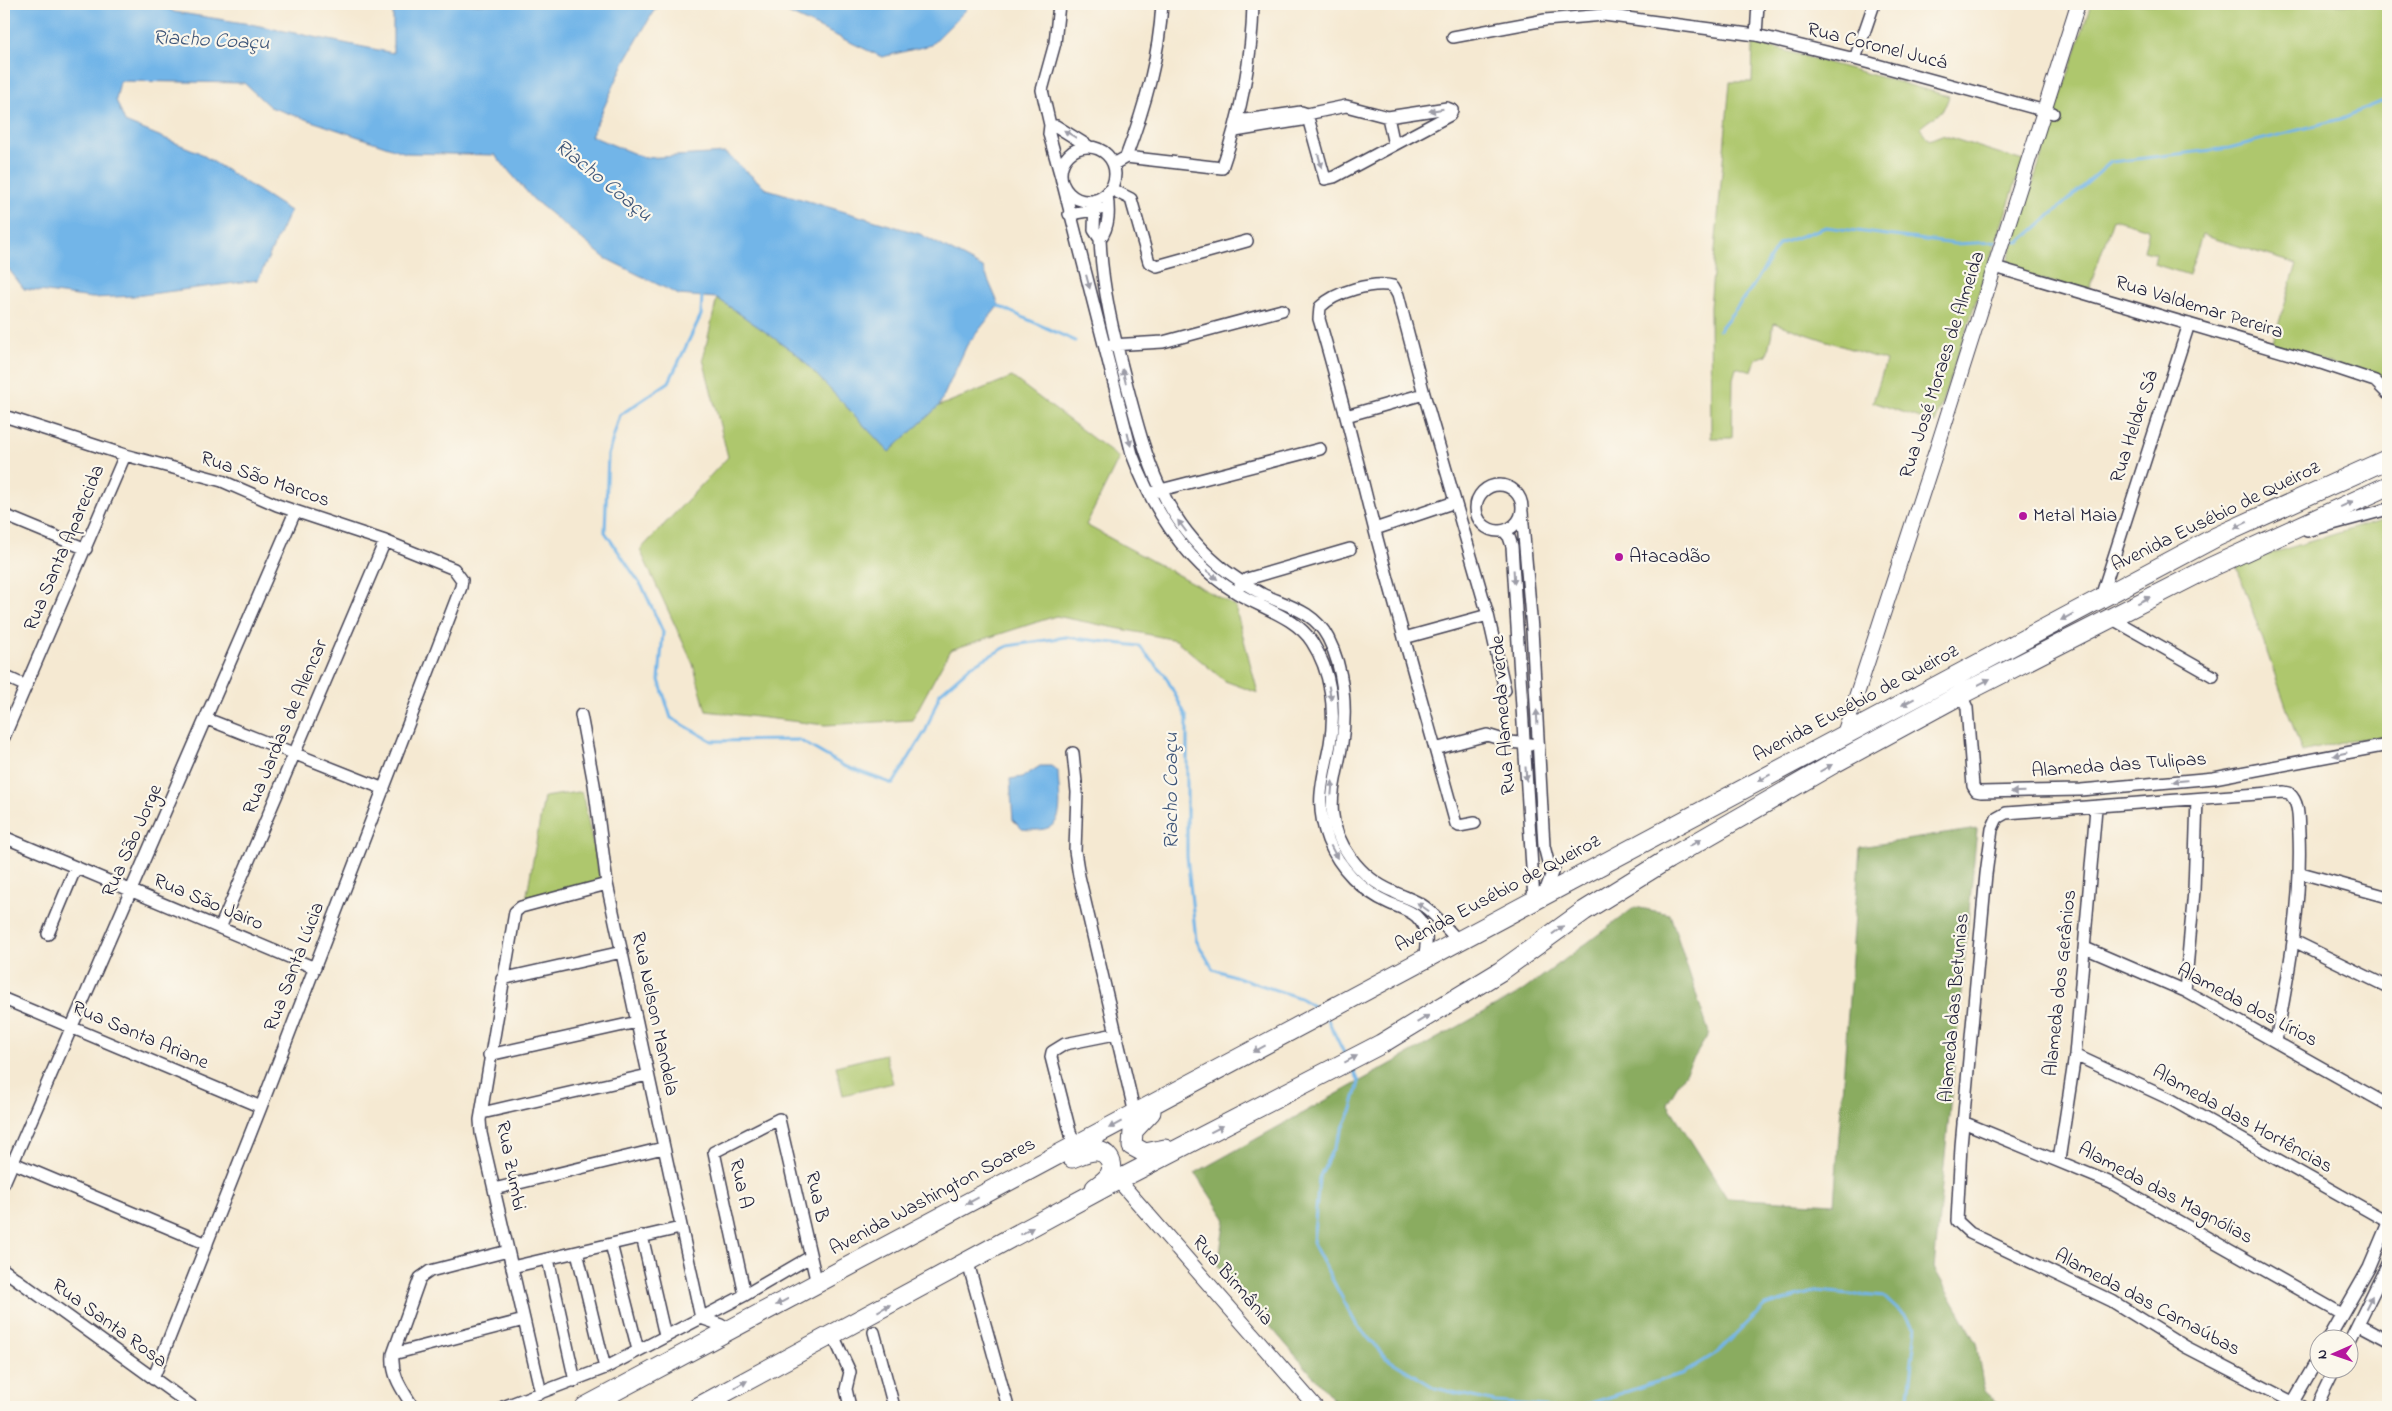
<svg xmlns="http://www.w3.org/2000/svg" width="2392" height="1411" font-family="'Indie Flower',sans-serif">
	<rect width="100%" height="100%" fill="#fbf7ec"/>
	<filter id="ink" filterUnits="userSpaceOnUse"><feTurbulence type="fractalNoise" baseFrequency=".02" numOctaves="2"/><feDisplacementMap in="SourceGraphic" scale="10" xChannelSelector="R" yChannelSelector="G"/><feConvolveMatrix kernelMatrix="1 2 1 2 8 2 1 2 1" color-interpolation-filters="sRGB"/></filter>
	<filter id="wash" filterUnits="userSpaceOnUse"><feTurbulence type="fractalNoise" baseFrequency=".0096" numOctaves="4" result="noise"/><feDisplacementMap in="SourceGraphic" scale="20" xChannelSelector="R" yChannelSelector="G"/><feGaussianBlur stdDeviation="1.12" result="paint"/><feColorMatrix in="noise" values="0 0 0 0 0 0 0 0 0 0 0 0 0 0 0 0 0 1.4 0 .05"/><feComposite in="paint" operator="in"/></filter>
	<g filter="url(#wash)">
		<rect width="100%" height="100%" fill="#f5e9d2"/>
		<!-- green -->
		<path fill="#aec76d" stroke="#687454" d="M2091,4H2388V348L2384,379L2272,345L2297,264L2202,235L2189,275L2154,264L2156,254L2144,251L2149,229L2113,219L2088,292L2005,269Z
			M1753,42L1949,96C1943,117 1933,115 1920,128L1929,140L1942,135L2023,161L1935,423L1873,402L1886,361L1774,323L1767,355L1756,359L1752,372L1736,367L1733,379L1732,438H1711L1710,307L1730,82H1752Z
			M717,298L797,354L889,452L939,406L1012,377L1119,458L1086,525L1235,606L1258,693L1225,681L1176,640L1056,616L950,650L912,720L825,725L706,711L693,664L640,550L728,457L703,359Z
			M2388,518V736L2350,740L2302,752L2236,564Z
			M578,792L582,793L601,882L597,885L526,900L544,797Z
			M885,1054L893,1083L843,1095L836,1066Z"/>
		<!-- forest -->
		<path fill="#8aac60" stroke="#56674e" d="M1977,829L1934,1268L1976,1342L1984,1391L2001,1407H1340L1218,1266L1225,1218L1195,1173L1524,990L1635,907L1670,914L1709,1033L1667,1103L1727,1198L1834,1204L1860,847Z"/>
		<!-- water -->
		<path fill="#72b5e8" stroke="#4a6c92" d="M4,4H161L174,12L250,24L393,53V4H670L655,9L625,61L591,136L645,158L725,153L767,189L920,234L983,268L999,305L967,345L939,406L889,452L797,354L717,298L679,295L605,258L533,199L495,155L406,153L270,107L244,83L120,81L116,100L125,122L198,152L290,211L258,280L135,296L92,298L24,289L4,263Z
			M755,4H966V10L931,45L882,57L779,9Z
			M1040,766H1051L1058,771C1059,806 1070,836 1022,829L1013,820L1010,779L1023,777Z"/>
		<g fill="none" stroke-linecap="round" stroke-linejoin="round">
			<!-- stream -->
			<path stroke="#72b5e8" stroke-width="3" d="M2016,242H2020L2111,162L2229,148L2340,119L2388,99
				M702,295L701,315L669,382L620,415L608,455L605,532L643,588L663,632L659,680L671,718L712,741L799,740L844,766L893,784L926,730L940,693L971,666L1008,646L1066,637L1139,646L1165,675L1187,718V856L1196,940L1213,969L1300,998L1318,1009
				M996,305L1075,341
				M1719,330L1750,291L1779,244L1826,227L1955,244L1996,242
				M1327,1018L1345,1055
				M1352,1067L1359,1082L1352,1109L1319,1178L1313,1243L1356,1324L1386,1358L1435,1388L1495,1402L1554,1407
				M1579,1407L1684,1373L1718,1352L1765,1306L1817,1291L1884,1297L1916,1327L1908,1396L1910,1407"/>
		</g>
	</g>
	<g filter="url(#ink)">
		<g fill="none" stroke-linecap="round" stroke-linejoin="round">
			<!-- minor casing -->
			<g stroke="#424052" stroke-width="14">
				<path id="minor" d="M1059,4L1055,43L1042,90L1050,125L1049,134L1061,177
					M1756,35L1758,4
					M1453,37L1545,20L1604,15L1756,35L1855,59L2053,113
					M1855,59L1874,4
					M1388,117L1394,145
					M1238,118L1245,120L1301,112L1307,114L1346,106L1388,117L1447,108L1452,110L1450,115L1334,177L1325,179L1307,114
					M1050,125L1056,126L1088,146
					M1235,131L1302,120L1307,114
					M1061 174a27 27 0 1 1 54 0a27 27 0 1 1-54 0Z
					M1126,157L1222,168C1241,114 1252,61 1253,4
					M1114,164L1126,157C1145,106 1159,58 1162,4
					M1063,184L1132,454C1153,510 1185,562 1237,593C1261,608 1296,617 1312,642C1331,671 1336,710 1330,744C1323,780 1314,803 1328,840C1339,868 1362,891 1389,903C1398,907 1409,910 1416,916C1429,928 1427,944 1424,959
					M1111,189L1131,199L1149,262L1157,266L1247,241
					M1107,194C1109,210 1110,226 1100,239C1102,287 1113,332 1125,378C1145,454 1160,520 1226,571C1238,580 1249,587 1262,594C1288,606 1314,611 1328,638C1344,669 1347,709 1342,743C1335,788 1320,815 1351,858C1362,873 1377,885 1394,892C1404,897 1416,900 1425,907C1437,916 1447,930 1458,940
					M1095,200L1094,230L1100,239
					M1069,214L1100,209
					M1995,267L2324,364L2375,381L2388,394
					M1111,345L1163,342L1282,310
					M4,416L125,455L222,481L277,505L385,541L454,569L462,580L461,587L261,1107L153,1379
					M1346,416L1424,394
					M1476 508a23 23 0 1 1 46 0a23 23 0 1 1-46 0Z
					M1153,492L1320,449
					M1522,512L1532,629L1544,846L1548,862L1554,867L1544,895
					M4,515L86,549
					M1375,529L1455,502
					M1504,531L1509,537L1512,546L1534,900
					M2307,531L2388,509
					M1240,586L1247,579L1350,549
					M2100,600L2189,324
					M1488,615L1505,690
					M2109,617L2213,676
					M1404,638L1488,615L1424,394L1398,295L1393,286C1373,281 1335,292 1320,307L1319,319C1340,389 1357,460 1375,531C1401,629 1429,726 1456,824L1459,826L1475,823
					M4,676L26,686
					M1959,690L1967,708L1973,786L1976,791L1981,792L2081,790L2214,778L2388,745
					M581,715L594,784L607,884L701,1318L721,1325L724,1334
					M207,719L384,789
					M4,737L125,455
					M1435,749L1487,735L1510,742L1530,744
					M1073,753L1077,792L1075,851L1079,876L1135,1114
					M4,837L315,968
					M2301,873L2388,897
					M220,928L385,541
					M48,934L76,867
					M2294,941L2388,987
					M2085,948L2185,991L2388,1105
					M502,979L622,952
					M2185,991L2194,891L2197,799
					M4,999L261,1107
					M2276,1041C2289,972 2302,904 2299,833C2298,819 2300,803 2289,793L2284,792L2006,813L1997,818L1992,829L1986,874L1961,1146L1957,1221L1970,1233L2112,1301L2186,1347L2302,1407
					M489,1055L637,1022
					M2075,1055L2172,1100L2388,1222
					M482,1113L648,1075
					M1963,1122L2111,1183L2342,1314
					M1074,1147L1051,1057L1052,1052L1065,1044L1115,1034
					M4,1159L207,1244
					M2059,1160L2075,1055L2096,808
					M4,1183L295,512
					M494,1189L663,1148
					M642,1236L665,1336
					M611,1244L638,1350
					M577,1252L605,1368
					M548,1259L575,1381
					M968,1263L1008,1407
					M512,1267L680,1228
					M4,1270L193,1407
					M745,1295L714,1152L779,1119L817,1284
					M2358,1324L2388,1340
					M874,1332L894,1407
					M833,1335L850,1372L846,1389L850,1407
					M2329,1338L2369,1268L2388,1223
					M2350,1340L2388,1263
					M393,1354L524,1320
					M541,1393L481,1133L480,1120L515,912L521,907L607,884
					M2293,1402L2320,1355
					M413,1407C402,1389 391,1376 393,1354L420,1278L430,1271L508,1251
					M503,1407L605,1368L745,1295L810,1257
					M2316,1407L2335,1368"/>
			</g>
			<!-- tertiary casing -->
			<g stroke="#424052" stroke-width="16">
				<path id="tertiary" d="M1843,737L1939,442L2078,4
					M1118,1180L1316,1407"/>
			</g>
			<!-- trunk casing -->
			<g stroke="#424052" stroke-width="21">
				<path id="trunk" d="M1151,1112L1133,1131L1132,1146L1145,1153L1165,1149
					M1072,1158C1080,1155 1087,1151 1096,1151C1107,1151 1115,1163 1110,1174C1107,1180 1100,1184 1095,1188
					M585,1407L2216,537L2388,459
					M698,1407L1118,1180L1381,1044L1501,971L1584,911L1668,859L1833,764L1962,694L2209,568L2388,486"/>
			</g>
			<!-- minor -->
			<use href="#minor" stroke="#fff" stroke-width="11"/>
			<!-- tertiary -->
			<use href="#tertiary" stroke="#fff" stroke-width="14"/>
			<!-- trunk -->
			<use href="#trunk" stroke="#fff" stroke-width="19"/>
		</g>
		<!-- one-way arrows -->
		<defs><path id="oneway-solid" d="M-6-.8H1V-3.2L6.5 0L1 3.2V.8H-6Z" transform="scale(1.25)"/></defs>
		<g fill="#9c9ca7">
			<use href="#oneway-solid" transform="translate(1436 110) rotate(171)"/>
			<use href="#oneway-solid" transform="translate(1070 134) rotate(-148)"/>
			<use href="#oneway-solid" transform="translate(1320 161) rotate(75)"/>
			<use href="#oneway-solid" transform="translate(1088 282) rotate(75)"/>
			<use href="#oneway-solid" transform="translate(1124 376) rotate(-104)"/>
			<use href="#oneway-solid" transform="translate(1129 439) rotate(76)"/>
			<use href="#oneway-solid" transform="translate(2347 504) rotate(-24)"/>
			<use href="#oneway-solid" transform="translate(2241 525) rotate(155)"/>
			<use href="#oneway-solid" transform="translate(1182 526) rotate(-127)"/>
			<use href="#oneway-solid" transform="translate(1212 575) rotate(39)"/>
			<use href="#oneway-solid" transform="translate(1514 577) rotate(87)"/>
			<use href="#oneway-solid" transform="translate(2144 600) rotate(-27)"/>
			<use href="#oneway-solid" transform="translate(2067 617) rotate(152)"/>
			<use href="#oneway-solid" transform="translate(1984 682) rotate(-27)"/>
			<use href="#oneway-solid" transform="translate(1330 693) rotate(80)"/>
			<use href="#oneway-solid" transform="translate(1908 702) rotate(152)"/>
			<use href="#oneway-solid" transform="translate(1537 717) rotate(-93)"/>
			<use href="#oneway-solid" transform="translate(2340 754) rotate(168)"/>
			<use href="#oneway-solid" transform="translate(1826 768) rotate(-30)"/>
			<use href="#oneway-solid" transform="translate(1526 774) rotate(86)"/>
			<use href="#oneway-solid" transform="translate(1764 778) rotate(152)"/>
			<use href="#oneway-solid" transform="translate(2180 781) rotate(175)"/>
			<use href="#oneway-solid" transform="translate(1332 788) rotate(-85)"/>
			<use href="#oneway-solid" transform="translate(2018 792) rotate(179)"/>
			<use href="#oneway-solid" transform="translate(1695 843) rotate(-29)"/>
			<use href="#oneway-solid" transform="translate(1334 852) rotate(62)"/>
			<use href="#oneway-solid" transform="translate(1423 907) rotate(-145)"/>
			<use href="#oneway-solid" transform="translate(1558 930) rotate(-36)"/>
			<use href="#oneway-solid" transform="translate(1423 1019) rotate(-31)"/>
			<use href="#oneway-solid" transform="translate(1259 1049) rotate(152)"/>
			<use href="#oneway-solid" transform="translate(1351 1059) rotate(-28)"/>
			<use href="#oneway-solid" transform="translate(1115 1125) rotate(152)"/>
			<use href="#oneway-solid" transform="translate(1217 1129) rotate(-27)"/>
			<use href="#oneway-solid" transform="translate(972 1201) rotate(152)"/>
			<use href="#oneway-solid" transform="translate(1027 1231) rotate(-29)"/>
			<use href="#oneway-solid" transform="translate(782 1302) rotate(152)"/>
			<use href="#oneway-solid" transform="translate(2369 1302) rotate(-63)"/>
			<use href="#oneway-solid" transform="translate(884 1308) rotate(-28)"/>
			<use href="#oneway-solid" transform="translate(741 1384) rotate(-28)"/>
		</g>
	</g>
	<!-- markers -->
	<g fill="#b5179e" stroke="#fbf7ec" stroke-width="2">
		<circle cx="2023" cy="516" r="5"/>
		<circle cx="1619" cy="557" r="5"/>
	</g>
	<g text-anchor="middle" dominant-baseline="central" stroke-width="4.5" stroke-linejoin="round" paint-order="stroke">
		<!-- street labels -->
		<g font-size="20" fill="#22223b" stroke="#fbf7ec">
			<text transform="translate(1877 47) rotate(14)">Rua Coronel Jucá</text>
			<text transform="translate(2199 308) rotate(17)">Rua Valdemar Pereira</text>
			<text transform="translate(1943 365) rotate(-72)">Rua José Moraes de Almeida</text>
			<text transform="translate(2135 427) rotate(-72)">Rua Helder Sá</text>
			<text transform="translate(265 480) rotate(19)">Rua São Marcos</text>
			<text transform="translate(2216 517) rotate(-26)">Avenida Eusébio de Queiroz</text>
			<text transform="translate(65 548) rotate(-67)">Rua Santa Aparecida</text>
			<text transform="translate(1856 704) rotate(-28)">Avenida Eusébio de Queiroz</text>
			<text transform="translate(1504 715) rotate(-94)">Rua Alameda verde</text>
			<text transform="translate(286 727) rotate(-67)">Rua Jardas de Alencar</text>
			<text transform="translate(2119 766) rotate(-4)">Alameda das Tulipas</text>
			<text transform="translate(133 841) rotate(-66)">Rua São Jorge</text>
			<text transform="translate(1498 894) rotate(-28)">Avenida Eusébio de Queiroz</text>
			<text transform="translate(208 903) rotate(23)">Rua São Jairo</text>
			<text transform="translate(295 967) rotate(-69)">Rua Santa Lúcia</text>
			<text transform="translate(2061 983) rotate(-84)">Alameda dos Gerânios</text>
			<text transform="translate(2247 1006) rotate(28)">Alameda dos Lírios</text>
			<text transform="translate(1955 1008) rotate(-85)">Alameda das Betunias</text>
			<text transform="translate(654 1014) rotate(78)">Rua Nelson Mandela</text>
			<text transform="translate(140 1036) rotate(23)">Rua Santa Ariane</text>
			<text transform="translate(2242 1120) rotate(29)">Alameda das Hortências</text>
			<text transform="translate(510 1166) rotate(79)">Rua Zumbi</text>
			<text transform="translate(740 1184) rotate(78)">Rua A</text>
			<text transform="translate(2165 1194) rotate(28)">Alameda das Magnólias</text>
			<text transform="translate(816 1197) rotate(78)">Rua B</text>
			<text transform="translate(933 1197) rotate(-28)">Avenida Washington Soares</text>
			<text transform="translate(1232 1281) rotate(49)">Rua Birmânia</text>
			<text transform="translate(2147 1303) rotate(28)">Alameda das Carnaúbas</text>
			<text transform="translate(109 1324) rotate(36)">Rua Santa Rosa</text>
		</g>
		<!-- poi labels -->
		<g font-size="20" fill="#22223b" stroke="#fbf7ec" text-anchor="start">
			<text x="2033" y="516">Metal Maia</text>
			<text x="1629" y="557">Atacadão</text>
		</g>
		<!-- water labels -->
		<g font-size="21" font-style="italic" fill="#3e5578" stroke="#fbf7ec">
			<text transform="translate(211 41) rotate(3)">Riacho Coaçu</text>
			<text transform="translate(603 181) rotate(39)">Riacho Coaçu</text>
			<text transform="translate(1172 791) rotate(-90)">Riacho Coaçu</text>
		</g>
	</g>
	<!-- margin -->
	<rect width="2392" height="1411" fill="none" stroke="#fbf7ec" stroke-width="20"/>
	<!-- north arrow -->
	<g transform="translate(2334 1354) rotate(268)"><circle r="24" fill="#fbf7ec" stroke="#a4a2a5"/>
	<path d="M0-4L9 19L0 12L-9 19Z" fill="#b5179e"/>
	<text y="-8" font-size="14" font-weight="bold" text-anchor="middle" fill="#22223b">N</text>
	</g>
</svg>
